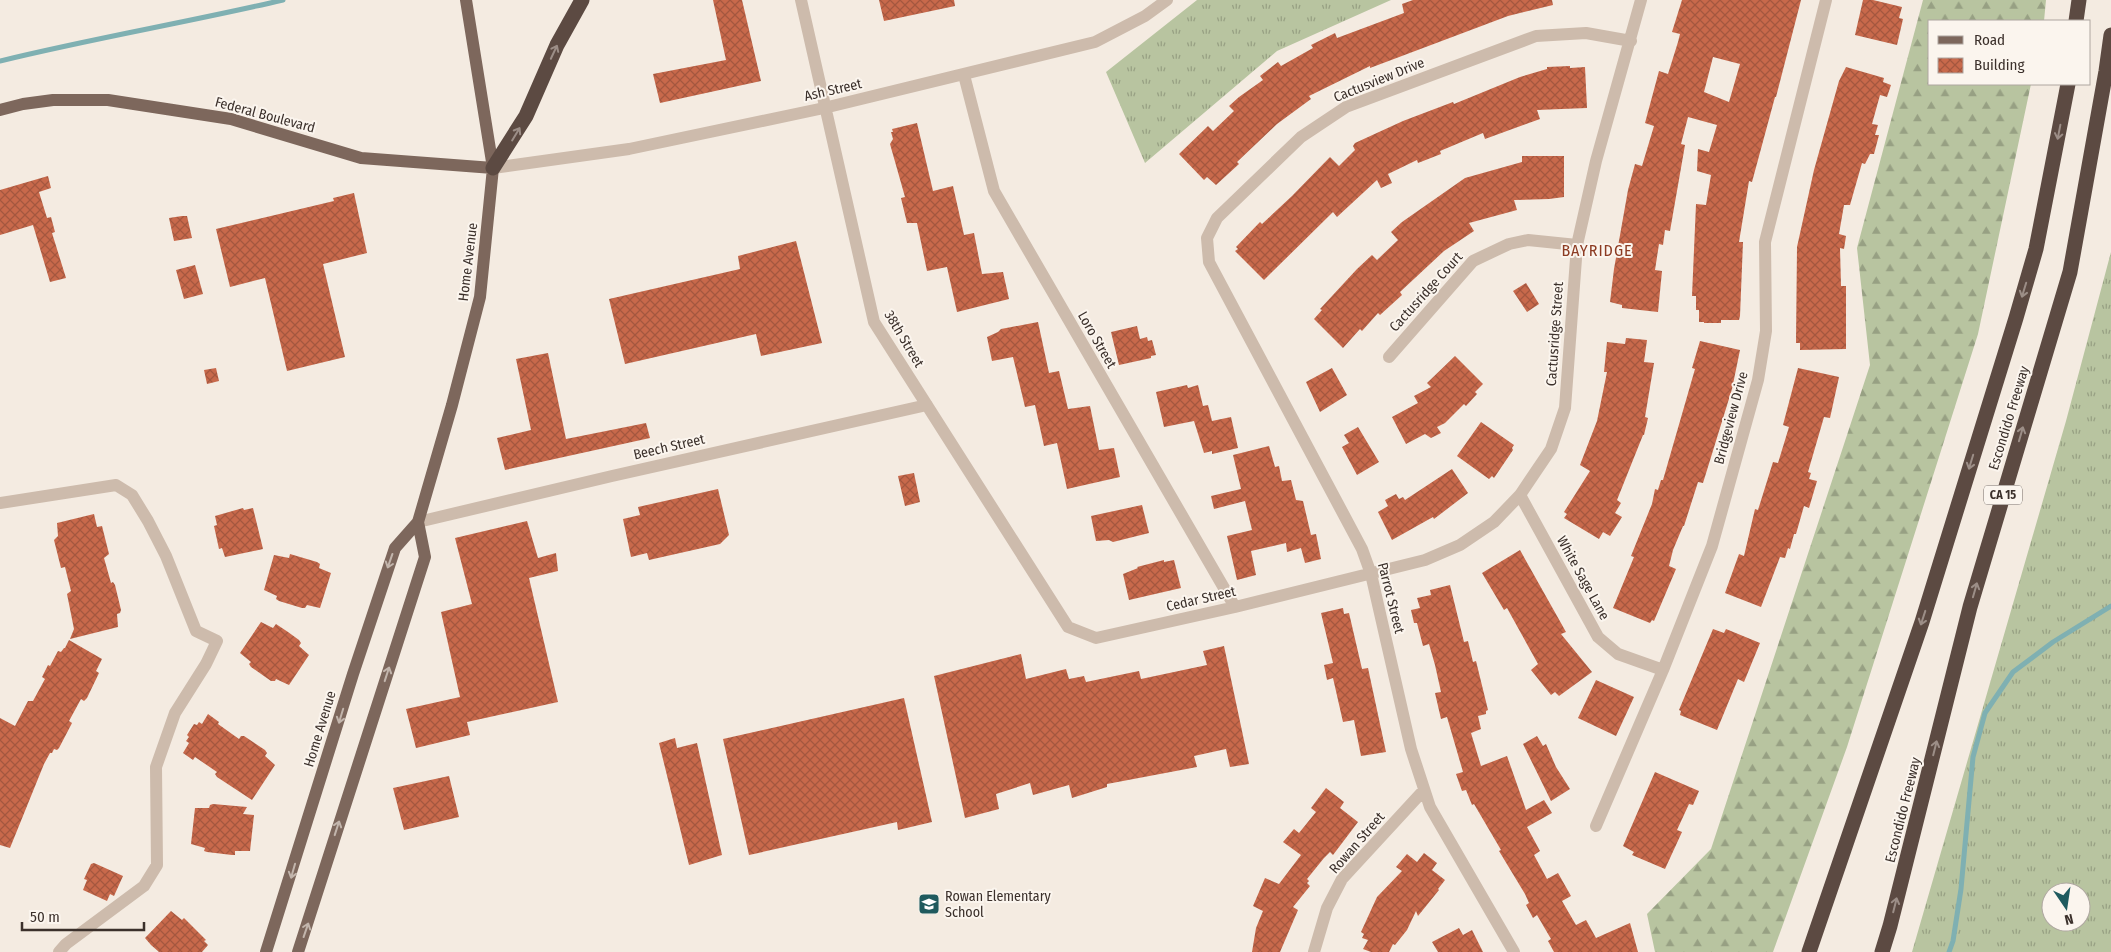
<svg xmlns="http://www.w3.org/2000/svg" width="2111" height="952" font-family="'Fira Sans Condensed',sans-serif">
	<defs>
		<pattern id="grass-tufts" width="24" height="20" patternUnits="userSpaceOnUse" patternTransform="scale(1.25)"><rect width="24" height="20" fill="#b8c4a0"/><path d="M3 7l-1-3M5 7V3M7 7l1-3M15 17l-1-3M17 17v-4M19 17l1-3" fill="none" stroke="#97a083"/></pattern>
		<pattern id="forest-firs" width="22" height="20" patternUnits="userSpaceOnUse" patternTransform="scale(1.25)"><rect width="22" height="20" fill="#b8c4a0"/><path d="M5 1l3.5 6h-7zM16 11l3.5 6h-7z" fill="#97a083"/></pattern>
		<pattern id="building-cross-hatch" width="8" height="8" patternUnits="userSpaceOnUse" patternTransform="scale(1.25)"><rect width="8" height="8" fill="#c8694b"/><path d="M0 0l8 8M0 8l8-8" fill="none" stroke="#a4573f"/></pattern>
	</defs>
	<rect width="100%" height="100%" fill="#f4ebe1"/>
	<!-- grass -->
	<path fill="url(#grass-tufts)" fill-rule="evenodd" d="M1197,0H1391L1277,51L1145,163L1106,72Z
		M2111,252V952H1912L2066,421ZM2051,892H2081V922H2051Z"/>
	<!-- forest -->
	<path fill="url(#forest-firs)" d="M1923,0H2046L2044,21H1930V84H2031L1978,334L1847,747L1773,952H1655L1647,914L1711,849L1870,365L1857,248Z"/>
	<g fill="none" stroke-linecap="round" stroke-linejoin="round">
		<!-- stream -->
		<path stroke="#7fb0b2" stroke-width="5" d="M0,61C94,38 189,22 283,0
			M1949,952L1953,941L1961,889L1973,757L1985,713L2013,672L2053,642L2111,606"/>
	</g>
	<!-- building -->
	<path fill="url(#building-cross-hatch)" fill-rule="evenodd" d="M713,0H742L761,81L660,103L653,74L726,60Z
		M879,0H954L955,6L884,21Z
		M1413,0H1552L1553,5L1508,16L1370,68V66L1309,96L1311,99L1277,124L1237,162L1239,164L1216,185L1207,177L1204,180L1179,154L1208,126L1213,131L1234,111L1229,106L1239,97L1263,80L1260,76L1278,62L1281,66L1313,48L1311,45L1335,33L1337,38L1404,13L1402,4Z
		M1682,0H1801L1776,97H1775L1752,182L1749,181L1739,242H1743L1740,316L1739,320H1721V323H1704V322H1699V310H1696V296H1692L1696,204L1706,205L1711,175L1697,171L1698,149L1709,152L1717,125L1688,117L1681,144L1685,145L1670,231L1665,230L1663,245L1659,244L1655,270L1662,271L1658,312L1622,308V305L1610,302L1614,269L1628,190L1635,164L1642,166L1654,126L1645,123L1659,71L1668,74L1678,42L1680,34L1672,32ZM1713,57L1740,64L1729,102L1704,92Z
		M1863,0H1873L1902,7L1899,18L1903,19L1897,45L1855,35Z
		M1570,66V68L1585,67L1587,108L1537,110L1540,119L1485,139L1483,133L1440,151L1441,154L1418,163L1417,160L1388,174L1392,183L1381,188L1377,180L1337,217L1333,212L1264,280L1235,251L1238,249L1236,247L1260,222L1262,224L1292,196L1330,157L1339,166L1355,150L1353,146L1355,143L1403,121L1453,102L1454,104L1520,77L1547,69V67Z
		M1846,67L1884,78L1883,82L1891,85L1887,97L1880,95L1872,124L1878,125L1875,135H1879L1874,154H1870L1865,164L1862,163L1850,205H1844L1839,234L1846,236L1844,249L1840,248L1841,286H1846V349L1800,350V343H1796L1797,247L1814,170L1839,81Z
		M917,123L933,191L953,186L964,235L974,233L982,274L1003,272L1009,299L957,312L947,267L927,271L917,223H907L901,198L905,197L890,144L893,139L891,132H893L892,129Z
		M1522,156H1564V197L1549,199L1514,200L1517,210L1469,223L1474,231L1444,251L1400,292L1402,295L1380,315L1378,313L1362,331L1360,329L1343,348L1314,319L1322,310L1320,309L1357,269L1372,255L1377,260L1398,240L1391,232L1402,222L1465,178L1522,162Z
		M48,176L51,188L39,192L47,218L51,217L55,232L52,233L66,278L50,282L33,225L0,235V190Z
		M354,193L367,253L323,264L345,357L287,371L265,278L230,287L216,229L334,201L333,198Z
		M182,216H187L192,238L174,241L169,218Z
		M796,241L822,343L761,356L756,334L625,364L609,299L740,269L738,256Z
		M195,265L203,294L184,299L176,270Z
		M1526,283L1539,304L1527,312L1513,291Z
		M1038,322L1049,373L1059,371L1068,409L1090,406L1099,450L1114,448L1120,477L1067,489L1057,443L1044,446L1035,405L1025,407L1013,357L992,361L987,337L998,332L1001,329Z
		M1137,326L1140,339L1147,337L1148,341L1152,340L1156,355L1151,356V358L1119,365L1111,332Z
		M1626,338L1647,340L1644,362L1654,363L1645,417L1648,418L1644,435H1643L1617,500L1621,503L1615,513L1622,517L1610,536L1603,532L1599,539L1564,518L1567,514L1564,512L1590,471L1580,465L1597,421L1607,372H1604L1607,342L1625,344Z
		M1700,341L1740,350L1732,389L1703,483L1698,482L1684,526H1683L1673,550L1669,566L1676,569L1654,621L1652,620L1650,623L1613,608L1634,557L1631,556L1652,504L1655,489L1658,490L1661,480H1663L1695,369L1692,368Z
		M548,353L566,439L646,423L650,438L505,470L497,438L531,430L516,359Z
		M1455,356L1483,384L1475,392L1477,394L1466,406L1464,404L1445,423L1437,427L1441,433L1431,438L1425,434L1406,444L1392,417L1418,403L1414,396L1431,387L1427,383Z
		M216,368L219,381L207,384L204,370Z
		M1332,368L1347,395L1320,412L1306,382Z
		M1798,368L1839,377L1830,418L1824,417L1808,472L1811,473L1809,479L1817,481L1809,508L1804,506L1796,534H1794L1790,549L1788,548L1785,558L1780,557L1761,607L1725,593L1739,554L1744,556L1755,509L1758,510L1773,462L1778,463L1789,427L1783,425Z
		M1187,385L1188,388L1198,385L1203,406L1208,405L1212,421L1231,417L1238,448L1212,454V451L1204,453L1194,421L1164,427L1156,392Z
		M1481,422L1514,445L1512,448L1513,450L1494,478L1492,476L1489,479L1457,456Z
		M1358,427L1379,462L1357,475L1342,447L1349,443L1344,435Z
		M1269,446L1275,467L1279,466L1282,481L1291,480L1296,500L1303,501L1311,535L1316,534L1321,559L1305,563L1301,548L1287,552L1286,543L1251,551L1256,575L1237,580L1227,536L1252,530L1245,501L1214,509L1211,496L1241,489L1233,455Z
		M1452,469L1468,493L1434,519L1433,517L1392,540L1378,512L1388,506L1385,500L1396,494L1399,499L1403,497L1405,500Z
		M914,473L920,502L905,506L898,476Z
		M718,489L729,535L720,544L649,560L647,553L631,557L623,519L640,515L638,507Z
		M1142,505L1149,533L1113,542L1109,540L1096,541L1091,516Z
		M243,508L244,510L253,508L263,549L225,557L222,548L219,549L214,526L217,525L215,516Z
		M94,514L97,527L102,526L109,554L104,558L111,583L113,582L115,585L121,610L120,613L117,614L118,627L70,639L74,629L67,594L71,591L65,567L61,568L54,540L58,536L57,523Z
		M527,521L538,558L556,553L558,571L529,578L558,702L467,722L470,735L416,748L406,709L460,697L441,612L472,604L455,538Z
		M1520,550L1566,632L1561,634L1592,672L1559,696L1555,692L1551,695L1531,670L1538,664L1507,608L1504,610L1482,573Z
		M290,554L317,562L320,564L319,568L331,573L320,608L307,605L305,608H302L279,601L276,599L277,596L264,590L274,555L289,558Z
		M1164,560V562L1174,560L1181,588L1129,600L1123,574L1138,568L1137,567Z
		M1450,585L1464,642L1468,641L1473,662L1476,661L1488,710L1486,711V714L1478,716L1481,729L1471,733L1481,766L1507,756L1526,810L1544,800L1552,813L1527,827L1540,851L1534,855L1547,879L1558,873L1571,896L1562,901L1576,925L1586,920L1596,938L1630,923L1638,952H1554L1548,941L1551,939L1537,915L1533,918L1526,905L1529,903L1525,894L1499,851L1501,850L1474,804L1472,805L1466,790L1462,791L1456,774L1463,772L1447,717L1441,719L1435,693L1441,692L1435,665L1429,644L1423,646L1417,623H1414L1411,610L1420,608L1417,598L1431,595L1430,590Z
		M1343,608L1344,614L1349,613L1362,669L1368,668L1386,752L1361,756L1354,720L1343,722L1333,678L1327,680L1324,665L1333,663L1321,613Z
		M261,622L273,628L276,624L288,632L299,640L301,643L299,646L309,655L289,685L276,679L275,681H271L251,667L249,664L251,662L240,653Z
		M1713,629L1724,633L1726,629L1760,643L1744,682L1738,679L1717,730L1680,715L1681,711L1679,710Z
		M69,640L102,659L96,671L99,673L87,698L84,701L81,699L69,721L72,723L71,725L59,748L57,750L54,749L52,753H50L44,764L10,848L0,845V718L15,726L28,701H33L45,679L42,677L48,665L50,666L58,651L61,652L64,648H65Z
		M1224,646L1249,764L1230,767L1226,749L1194,756L1197,767L1107,784V787L1072,798L1069,785L1033,795L1030,783L996,794L999,809L965,818L934,676L1021,654L1026,679L1066,669L1069,679L1084,676L1086,682L1139,671L1141,679L1207,665L1203,651Z
		M1596,680L1634,697L1616,736L1578,718Z
		M904,698L932,822L898,830L897,822L749,855L723,739Z
		M208,714L219,722L218,724L239,739L241,736H244L265,750L267,753L265,756L275,765L252,800L217,777L215,774L217,772L195,757L193,760L183,753L189,743L186,741L189,737L187,735L194,724L197,725L199,722L202,724Z
		M1537,736L1543,746L1546,744L1556,767L1570,789L1551,801L1523,744Z
		M675,738L677,748L697,743L722,855L689,865L659,743Z
		M1655,772L1699,791L1693,805L1689,804L1677,830L1682,832L1665,869L1632,855L1634,852L1623,846Z
		M449,776L459,817L404,830L393,788Z
		M1326,788L1344,802L1340,808L1358,822L1333,855L1330,852L1324,858L1307,879L1309,881L1307,883L1310,886L1293,907L1298,910L1280,952H1252L1256,928L1263,911L1253,906L1265,878L1279,884L1301,855L1283,842L1294,829L1299,833L1316,812L1311,808Z
		M213,804L247,807L243,814L254,815L250,851H235V855H232L207,852L204,851L205,848L191,844L195,808H209L210,805Z
		M1424,853L1437,863L1432,870L1445,880L1438,889L1439,890L1418,916L1416,911L1407,930L1395,945L1393,944L1389,952H1371L1363,949L1368,940L1362,938L1364,934L1361,932L1377,897L1402,871L1396,867L1407,854L1417,862Z
		M94,863L123,876L114,896L110,894L107,901L83,890L87,880L84,879L91,864Z
		M171,911L182,920L184,918L206,940L204,941L208,945L202,952H159L151,945L145,938Z
		M1459,928L1463,935L1472,930L1483,952H1438L1432,942Z"/>
	<g fill="none" stroke-linecap="round" stroke-linejoin="round">
		<!-- minor -->
		<path stroke="#cdbbac" stroke-width="12" d="M801,0L874,322L1068,627L1096,638L1235,607L1425,560L1460,545L1494,522L1520,495L1551,449L1565,408L1577,245L1596,161L1641,0
			M964,75L994,191L1235,607
			M493,168L629,149L824,108L1095,42L1145,16L1167,0
			M1389,357L1473,261L1509,244L1528,240L1577,245
			M1520,495L1598,637L1618,654L1663,670
			M0,503L116,485L132,495L148,521L166,556L196,631L217,641L206,664L175,713L156,767L157,865L144,886L66,944L59,952
			M418,522L612,476L927,405
			M1596,826L1663,670L1712,546L1758,380L1766,331L1765,242L1826,0
			M1314,952L1327,908L1342,879L1424,790
			M1514,952L1430,807L1411,749L1371,574L1362,549L1209,262L1207,238L1217,218L1301,137L1346,107L1536,36L1586,33L1631,41"/>
		<!-- major -->
		<path stroke="#7d675c" stroke-width="12" d="M0,110L23,104L53,100H108L231,119L361,158L493,168
			M266,952L353,674L395,548L418,522L452,405L480,297L493,168L466,0
			M298,952L425,557L418,522"/>
		<!-- highway -->
		<path stroke="#5c4a42" stroke-width="15" d="M2076,21L2079,0
			M493,168L526,116L557,45L582,0
			M1809,952L1922,622L2016,318L2036,249L2068,84
			M1882,952L1890,926L1970,607L2070,272L2106,71L2111,35"/>
	</g>
	<!-- one-way arrows -->
	<defs><path id="oneway-shaft" d="M-6 0H5M1.5-3L5.5 0L1.5 3" fill="none" stroke-width="1.6" stroke-linecap="round" stroke-linejoin="round" transform="scale(1.25)"/></defs>
	<g stroke="#9c8e87">
		<use href="#oneway-shaft" transform="translate(554 52) rotate(-65)"/>
		<use href="#oneway-shaft" transform="translate(2059 132) rotate(101)"/>
		<use href="#oneway-shaft" transform="translate(516 134) rotate(-59)"/>
		<use href="#oneway-shaft" transform="translate(2024 290) rotate(107)"/>
		<use href="#oneway-shaft" transform="translate(2021 434) rotate(-74)"/>
		<use href="#oneway-shaft" transform="translate(1971 462) rotate(107)"/>
		<use href="#oneway-shaft" transform="translate(1975 590) rotate(-74)"/>
		<use href="#oneway-shaft" transform="translate(1923 618) rotate(108)"/>
		<use href="#oneway-shaft" transform="translate(1935 748) rotate(-76)"/>
		<use href="#oneway-shaft" transform="translate(1895 905) rotate(-76)"/>
	</g>
	<g stroke="#c2b5ac">
		<use href="#oneway-shaft" transform="translate(390 561) rotate(109)"/>
		<use href="#oneway-shaft" transform="translate(387 674) rotate(-72)"/>
		<use href="#oneway-shaft" transform="translate(341 716) rotate(107)"/>
		<use href="#oneway-shaft" transform="translate(337 828) rotate(-72)"/>
		<use href="#oneway-shaft" transform="translate(293 871) rotate(106)"/>
		<use href="#oneway-shaft" transform="translate(306 930) rotate(-71)"/>
	</g>
	<!-- icons -->
	<defs>
		<g id="school-square" transform="scale(1.125)"><rect x="-9" y="-9" width="18" height="18" rx="4" fill="#1f5a5e" stroke="#fbf5ee"/><path d="M0-5L7-2L0 1L-7-2ZM-4 1L0 2.5L4 1V4Q0 6-4 4Z" fill="#fff"/></g>
	</defs>
	<g fill-rule="evenodd">
		<use href="#school-square" x="929" y="904"/>
	</g>
	<g text-anchor="middle" dominant-baseline="central" stroke-width="4" stroke-linejoin="round" paint-order="stroke">
		<!-- shield labels -->
		<rect fill="#fbf5ee" stroke="#756b66" stroke-width="1" x="1984" y="485.5" width="38" height="19" rx="4"/>
		<g font-size="12" font-weight="bold" fill="#3b302b">
			<text x="2003" y="495">CA 15</text>
		</g>
		<!-- street labels -->
		<g font-size="14" fill="#3b302b" stroke="#fbf5ee">
			<text transform="translate(1379 80) rotate(-22)">Cactusview Drive</text>
			<text transform="translate(833 90) rotate(-13)">Ash Street</text>
			<text transform="translate(265 115) rotate(15)">Federal Boulevard</text>
			<text transform="translate(468 262) rotate(-83)">Home Avenue</text>
			<text transform="translate(1426 292) rotate(-48)">Cactusridge Court</text>
			<text transform="translate(1555 334) rotate(-86)">Cactusridge Street</text>
			<text transform="translate(904 339) rotate(59)">38th Street</text>
			<text transform="translate(1097 340) rotate(60)">Loro Street</text>
			<text transform="translate(1731 418) rotate(-75)">Bridgeview Drive</text>
			<text transform="translate(2009 418) rotate(-73)">Escondido Freeway</text>
			<text transform="translate(669 447) rotate(-13)">Beech Street</text>
			<text transform="translate(1583 578) rotate(61)">White Sage Lane</text>
			<text transform="translate(1391 598) rotate(76)">Parrot Street</text>
			<text transform="translate(1201 599) rotate(-13)">Cedar Street</text>
			<text transform="translate(320 729) rotate(-73)">Home Avenue</text>
			<text transform="translate(1903 810) rotate(-76)">Escondido Freeway</text>
			<text transform="translate(1357 843) rotate(-49)">Rowan Street</text>
		</g>
		<!-- poi labels -->
		<g font-size="14" fill="#3b302b" stroke="#fbf5ee" text-anchor="start">
			<text x="945" y="896">Rowan Elementary<tspan x="945" dy="16">School</tspan></text>
		</g>
		<!-- quarter labels -->
		<g font-size="16" letter-spacing="1" fill="#8c3b22" stroke="#fbf5ee">
			<text x="1597" y="250">BAYRIDGE</text>
		</g>
	</g>
	<!-- legend -->
	<rect x="1928" y="20" width="162" height="65" fill="#fbf5ee" stroke="#aea6a0"/>
	<rect x="1938" y="36" width="25" height="8" fill="#7d675c" stroke="#aea6a0"/>
	<text x="1974" y="45" font-size="15" fill="#3b302b">Road</text>
	<rect x="1938" y="58" width="25" height="15" fill="url(#building-cross-hatch)" stroke="#aea6a0"/>
	<text x="1974" y="70" font-size="15" fill="#3b302b">Building</text>
	<!-- north arrow -->
	<g transform="translate(2066 907) rotate(167)"><circle r="24" fill="#fbf5ee" stroke="#aea6a0"/>
	<path d="M0-4L9 19L0 12L-9 19Z" fill="#1f5a5e"/>
	<text y="-8" font-size="14" font-weight="bold" text-anchor="middle" fill="#3b302b">N</text>
	</g>
	<!-- scale -->
	<path d="M22 922v8h122v-8" fill="none" stroke="#3b302b" stroke-width="2.5"/>
	<text x="30" y="922" font-size="15" fill="#3b302b" stroke="#fbf5ee" stroke-width="4" paint-order="stroke">50 m</text>
</svg>
